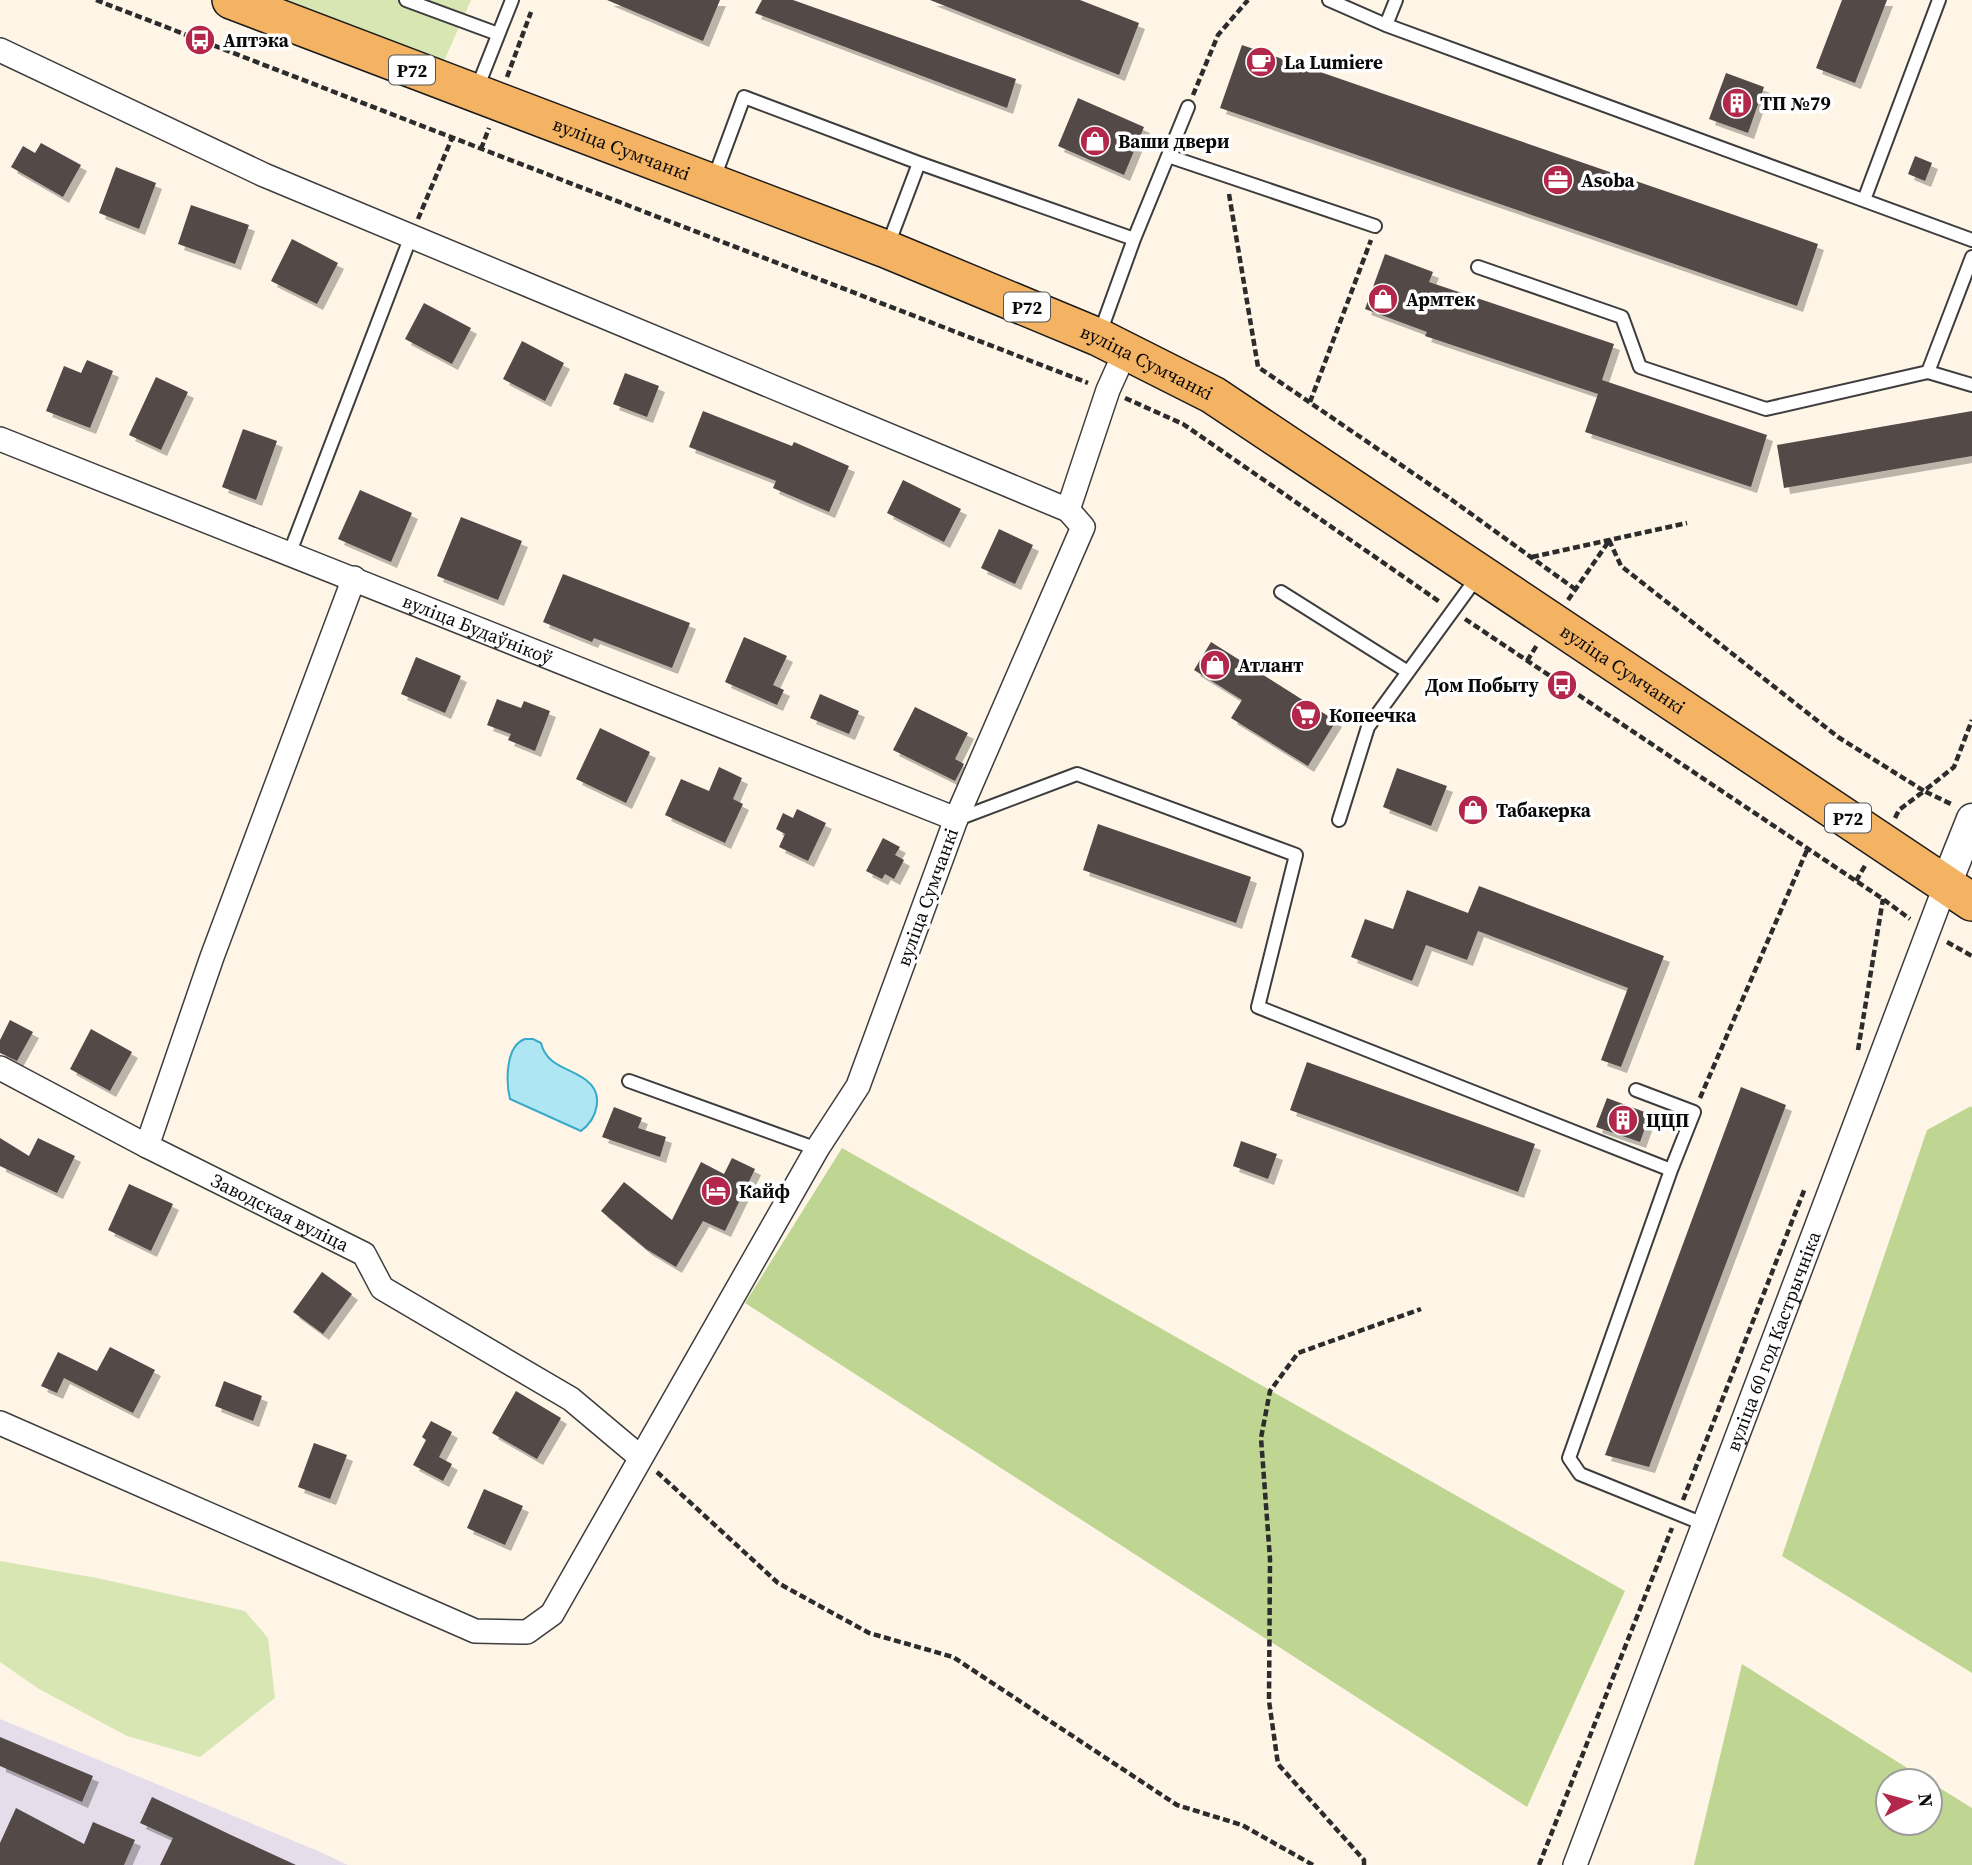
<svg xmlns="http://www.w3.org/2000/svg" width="1972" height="1865" font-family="'Source Serif 4',serif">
	<defs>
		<filter id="shadow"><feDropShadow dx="6" dy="6" stdDeviation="0" flood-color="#0004"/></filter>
	</defs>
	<rect width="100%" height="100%" fill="#fef5e7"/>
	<!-- industrial -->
	<path fill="#e5dde9" d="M0,1719L318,1851L348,1865H0Z"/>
	<!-- green -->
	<path fill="#d8e6b3" d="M285,0H471L444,61Z
		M0,1561L97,1578L245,1611L268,1638L275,1698L200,1757L127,1736L39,1689L0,1662Z"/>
	<!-- forest -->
	<path fill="#bfd693" d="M1971,1106L1972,1108V1673L1782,1556L1927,1130Z
		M842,1148L1625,1591L1527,1807L745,1303Z
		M1742,1664L1928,1781H1888V1823H1930V1782L1972,1808V1865H1694Z"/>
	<!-- water -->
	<path fill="#aee7f3" stroke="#38aac7" stroke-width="2" d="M525,1039H533L541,1043C547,1067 569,1067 586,1080C605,1094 597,1119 581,1131L510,1099C506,1082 505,1046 525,1039Z"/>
	<!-- building -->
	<path fill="#524947" filter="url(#shadow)" d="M607,0H720L703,41Z
		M762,0H793L1016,79L1007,108L755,13Z
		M930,0H1080L1139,23L1119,75Z
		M1842,0H1887L1855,83L1816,68Z
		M1242,45L1818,244L1797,306L1220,108Z
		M1726,73L1764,87L1748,133L1709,119Z
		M1078,98L1144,127L1124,175L1058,146Z
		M41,143L81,165L63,197L11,167L23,146L35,153Z
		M1915,156L1932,163L1925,181L1908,174Z
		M116,167L156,183L139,229L99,213Z
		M191,205L249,225L235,264L178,244Z
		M292,239L338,263L317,304L271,281Z
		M1385,254L1433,272L1429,282L1614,344L1599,389L1602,380L1767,435L1751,487L1585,432L1598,394L1425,336L1427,332L1365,309Z
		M424,303L471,328L452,364L405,339Z
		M522,341L564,363L545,401L503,379Z
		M87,360L113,371L90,428L46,411L64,366L81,373Z
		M625,373L659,386L647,417L613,404Z
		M156,377L188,392L161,450L129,435Z
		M703,411L792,446L794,442L849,466L829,512L773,488L776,481L689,447Z
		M1972,411V456L1784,488L1777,445Z
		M243,429L277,441L256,500L222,487Z
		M903,480L961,509L944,542L887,513Z
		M360,490L412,513L391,562L338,539Z
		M461,517L522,541L498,600L437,576Z
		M999,529L1033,545L1015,584L981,568Z
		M563,574L690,623L672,668L594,638L592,642L543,622Z
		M744,637L787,656L773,685L784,690L777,705L725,682Z
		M1211,642L1336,721L1308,766L1231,718L1242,700L1194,670Z
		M416,657L461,676L445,713L401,694Z
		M820,694L859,711L849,734L810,718Z
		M497,699L521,708L524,701L550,711L535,751L508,740L511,734L487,725Z
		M915,707L968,733L955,759L964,764L955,781L893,750Z
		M600,728L650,752L626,803L576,779Z
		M719,767L742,778L733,799L743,804L725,843L665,815L681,779L709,791Z
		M1397,768L1447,786L1431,826L1383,807Z
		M797,809L826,823L808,861L779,847L785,834L776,829L783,813L793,818Z
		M1098,824L1251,877L1236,923L1083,870Z
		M883,838L900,847L895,855L904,860L894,879L885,874L882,879L866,871Z
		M1479,886L1664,956L1621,1067L1601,1060L1628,988L1478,931L1467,960L1426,945L1412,981L1351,957L1365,919L1393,929L1407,890L1468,913Z
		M10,1020L33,1032L17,1061L0,1053V1040Z
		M91,1029L132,1052L110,1091L70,1069Z
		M1307,1062L1535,1144L1518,1192L1290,1110Z
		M1741,1087L1786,1105L1649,1467L1605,1455Z
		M1607,1098L1650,1114L1640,1142L1596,1127Z
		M614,1107L642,1118L638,1128L666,1137L660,1157L602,1137Z
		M0,1138L29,1156L38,1138L75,1156L57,1193L0,1166Z
		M1241,1141L1277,1154L1268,1179L1233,1166Z
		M732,1158L755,1169L725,1231L703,1221L676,1267L646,1249L601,1211L624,1182L672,1220L701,1162L724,1174Z
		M129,1184L173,1204L151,1251L108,1230Z
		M322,1272L352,1294L323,1334L293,1312Z
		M110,1347L155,1370L133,1413L64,1378L57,1393L41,1386L58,1352L97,1371Z
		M224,1381L262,1396L253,1421L215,1406Z
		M516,1391L561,1418L537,1459L492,1433Z
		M431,1421L452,1432L439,1457L452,1464L443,1481L413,1465L426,1440L422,1437Z
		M314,1443L347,1455L330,1499L298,1487Z
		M484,1489L523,1506L505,1545L467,1528Z
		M0,1737L93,1776L82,1802L0,1766Z
		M152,1797L231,1835L296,1865H160L173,1838L140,1823Z
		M16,1808L84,1844L93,1822L135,1840L124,1865H0V1843Z"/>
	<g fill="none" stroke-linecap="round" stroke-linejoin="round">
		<!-- service casing -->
		<g stroke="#3d3d3d" stroke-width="16">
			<path id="service" d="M406,0L498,34
				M1329,0L1386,25L1972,240
				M1386,25L1396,0
				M476,91L512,0
				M1168,156L1375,226
				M713,181L744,97L919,163L1134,239
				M1864,200L1939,0
				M888,245L919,163
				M1478,267L1622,317L1640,367L1766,409L1928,372L1972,257
				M1100,333L1134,239L1188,107
				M1928,372L1972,385
				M290,552L411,236
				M1281,592L1408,672
				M958,819L1077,774L1296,855L1258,1007L1671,1170L1569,1458L1580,1474L1706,1525
				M1339,820L1368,727L1478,576
				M629,1081L817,1149
				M1636,1090L1694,1112L1671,1170"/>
		</g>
		<!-- minor casing -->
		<g stroke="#3d3d3d" stroke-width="26">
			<g id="minor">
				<path d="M0,50L264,175L1068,510L1083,527L956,819L858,1086L817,1149L552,1614L527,1632L475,1631L0,1423"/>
				<path id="s1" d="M0,439L956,819"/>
				<path d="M1068,510L1108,390L1126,350"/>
				<path id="s2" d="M0,1068L147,1146L364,1254L382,1288L571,1399L640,1457"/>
				<path d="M147,1146L212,957L354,578"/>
				<path id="s3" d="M1575,1865L1946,884"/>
			</g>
		</g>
		<!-- tertiary casing -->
		<g stroke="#3d3d3d" stroke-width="33">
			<path id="tertiary" d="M1946,884L1972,819"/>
		</g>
		<!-- primary casing -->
		<g stroke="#1b1b1b" stroke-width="40">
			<g id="primary">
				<path id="s4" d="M231,0L886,249L1098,337L1213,395L1972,902"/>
			</g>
		</g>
		<!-- path -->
		<path stroke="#2c2c2c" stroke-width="4.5" stroke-dasharray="7 3.5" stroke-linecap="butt" d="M96,0L1088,383
			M507,77L531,12
			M1193,95L1218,35L1248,0
			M481,149L489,128
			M1229,194L1258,367L1445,495L1575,589
			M418,219L452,138
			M1125,398L1183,424L1440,602
			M1310,402L1371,240
			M1609,540L1621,566L1838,737L1924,791L1954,767L1972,720
			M1532,557L1687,523
			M1568,600L1609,541
			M1465,619L1883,899L1910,919
			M1527,661L1537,645
			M1895,818L1899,810L1924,791L1953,805
			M1856,881L1866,864
			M1947,942L1972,956
			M1858,1050L1883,899
			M1700,1098L1807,850
			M657,1472L778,1583L869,1633L953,1657L1177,1805L1242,1825L1313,1865
			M1683,1500L1805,1188
			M1364,1865V1860L1278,1764L1269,1701L1270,1559L1261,1438L1270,1391L1298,1353L1421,1309
			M1539,1865L1672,1528"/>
		<!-- service -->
		<use href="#service" stroke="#fff" stroke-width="12"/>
		<!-- minor -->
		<use href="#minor" stroke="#fff" stroke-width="23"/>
		<!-- tertiary -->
		<use href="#tertiary" stroke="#fff" stroke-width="30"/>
		<!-- primary -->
		<use href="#primary" stroke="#f4b362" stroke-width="37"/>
	</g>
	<!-- icons -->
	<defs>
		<g id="bus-disc" transform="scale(1.575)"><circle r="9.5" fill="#b3284a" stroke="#fff"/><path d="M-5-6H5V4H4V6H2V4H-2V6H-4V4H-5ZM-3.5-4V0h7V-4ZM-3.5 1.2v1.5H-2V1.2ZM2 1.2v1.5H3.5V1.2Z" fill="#fff"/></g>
		<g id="cafe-disc" transform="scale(1.575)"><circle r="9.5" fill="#b3284a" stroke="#fff"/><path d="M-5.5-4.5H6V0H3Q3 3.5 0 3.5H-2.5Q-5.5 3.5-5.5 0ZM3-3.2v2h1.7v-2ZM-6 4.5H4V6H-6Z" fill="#fff"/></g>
		<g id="building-disc" transform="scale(1.575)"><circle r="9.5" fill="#b3284a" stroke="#fff"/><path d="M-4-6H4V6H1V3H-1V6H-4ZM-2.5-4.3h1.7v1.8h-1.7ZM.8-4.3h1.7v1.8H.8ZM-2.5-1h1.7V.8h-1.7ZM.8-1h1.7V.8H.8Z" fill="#fff"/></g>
		<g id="shop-disc" transform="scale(1.575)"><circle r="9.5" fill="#b3284a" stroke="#fff"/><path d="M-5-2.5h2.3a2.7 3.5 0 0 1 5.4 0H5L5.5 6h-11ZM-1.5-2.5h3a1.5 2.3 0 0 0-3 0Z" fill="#fff"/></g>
		<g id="office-disc" transform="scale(1.575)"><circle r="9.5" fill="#b3284a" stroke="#fff"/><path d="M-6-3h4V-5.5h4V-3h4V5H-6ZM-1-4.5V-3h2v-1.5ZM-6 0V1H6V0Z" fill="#fff"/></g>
		<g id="supermarket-disc" transform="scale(1.575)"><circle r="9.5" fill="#b3284a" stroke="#fff"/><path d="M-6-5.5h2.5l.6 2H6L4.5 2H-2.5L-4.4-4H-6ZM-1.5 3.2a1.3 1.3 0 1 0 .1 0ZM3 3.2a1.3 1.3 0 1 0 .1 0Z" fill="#fff"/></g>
		<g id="hotel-disc" transform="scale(1.575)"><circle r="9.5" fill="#b3284a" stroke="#fff"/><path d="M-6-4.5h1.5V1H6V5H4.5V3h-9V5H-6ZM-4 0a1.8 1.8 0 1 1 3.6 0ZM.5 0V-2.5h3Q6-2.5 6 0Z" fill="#fff"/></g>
	</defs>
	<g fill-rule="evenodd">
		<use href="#bus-disc" x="200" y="40"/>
		<use href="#cafe-disc" x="1261" y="62"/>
		<use href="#building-disc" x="1737" y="103"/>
		<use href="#shop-disc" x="1095" y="141"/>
		<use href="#office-disc" x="1558" y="180"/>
		<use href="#shop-disc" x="1383" y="299"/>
		<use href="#shop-disc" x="1215" y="665"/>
		<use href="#bus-disc" x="1562" y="685"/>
		<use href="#supermarket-disc" x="1306" y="715"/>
		<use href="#shop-disc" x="1473" y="810"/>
		<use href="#building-disc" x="1623" y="1120"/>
		<use href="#hotel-disc" x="716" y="1191"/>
	</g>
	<g text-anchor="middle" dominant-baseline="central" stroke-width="7" stroke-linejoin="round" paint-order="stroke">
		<!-- shield labels -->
		<g fill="#fff" stroke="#545454" stroke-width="2">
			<rect x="389" y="55.5" width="46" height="29" rx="5"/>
			<rect x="1004" y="292.5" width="46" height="29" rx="5"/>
			<rect x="1825" y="803.5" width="46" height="29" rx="5"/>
		</g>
		<g font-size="18" font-weight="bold" fill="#0a0a0a">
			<text x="412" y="70">Р72</text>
			<text x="1027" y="307">Р72</text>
			<text x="1848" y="818">Р72</text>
		</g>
		<!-- poi labels -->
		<g font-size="19" font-weight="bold" fill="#0a0a0a" stroke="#fff" text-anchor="start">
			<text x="223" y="40">Аптэка</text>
			<text x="1284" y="62">La Lumiere</text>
			<text x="1760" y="103">ТП №79</text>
			<text x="1118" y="141">Ваши двери</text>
			<text x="1581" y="180">Asoba</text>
			<text x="1406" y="299">Армтек</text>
			<text x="1238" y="665">Атлант</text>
			<text x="1539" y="685" text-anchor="end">Дом Побыту</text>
			<text x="1329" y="715">Копеечка</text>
			<text x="1496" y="810">Табакерка</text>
			<text x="1646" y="1120">ЦЦП</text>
			<text x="739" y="1191">Кайф</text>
		</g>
		<!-- street labels -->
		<g font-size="19" fill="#0a0a0a" stroke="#fff">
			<text stroke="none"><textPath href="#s4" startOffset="418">вуліца Сумчанкі</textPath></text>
			<text stroke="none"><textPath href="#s4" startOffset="985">вуліца Сумчанкі</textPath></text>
			<text stroke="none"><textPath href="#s1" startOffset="514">вуліца Будаўнікоў</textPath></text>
			<text stroke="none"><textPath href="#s4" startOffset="1552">вуліца Сумчанкі</textPath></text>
			<text transform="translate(927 897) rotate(-70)">вуліца Сумчанкі</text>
			<text stroke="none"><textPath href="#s2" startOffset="315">Заводская вуліца</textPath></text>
			<text stroke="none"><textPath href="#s3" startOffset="560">вуліца 60 год Кастрычніка</textPath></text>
		</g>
	</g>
	<!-- north arrow -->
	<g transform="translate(1909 1802) rotate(84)"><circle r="33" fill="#ffffff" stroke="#9d9d9d" stroke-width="2"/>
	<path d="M0-5L12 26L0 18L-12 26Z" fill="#b3284a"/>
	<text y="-10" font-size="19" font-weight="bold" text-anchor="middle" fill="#0a0a0a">N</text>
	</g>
</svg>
